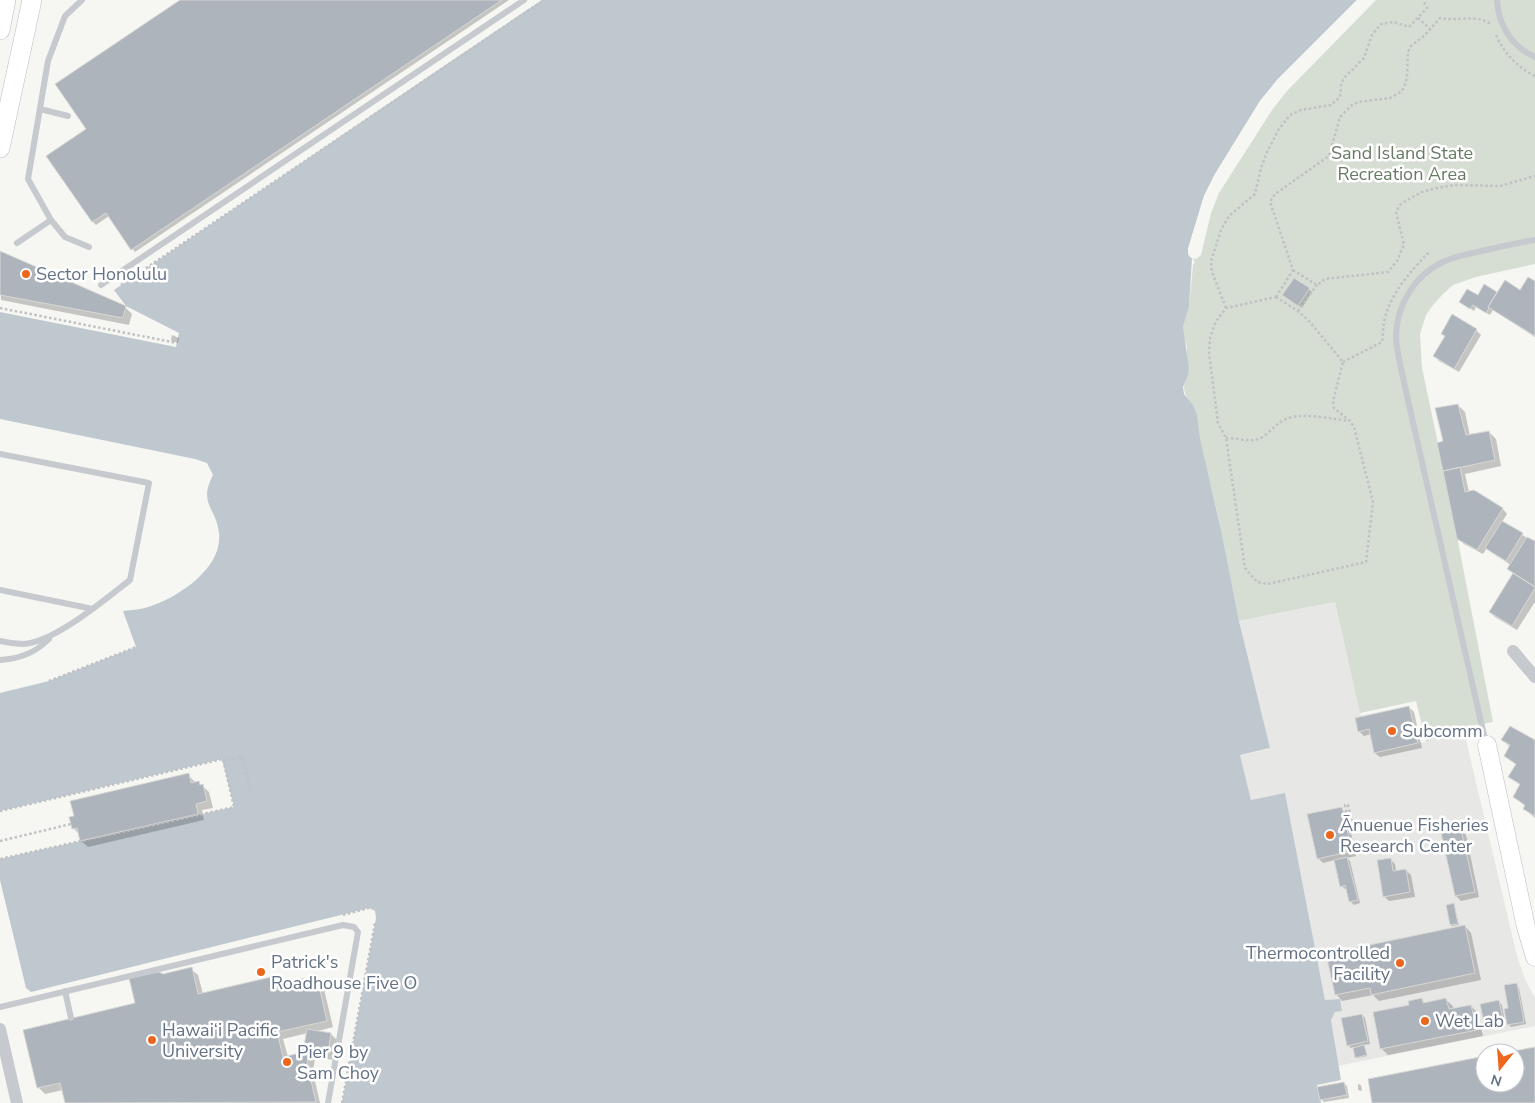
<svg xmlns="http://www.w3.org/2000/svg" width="1535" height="1103" font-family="'Nunito Sans',sans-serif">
	<rect width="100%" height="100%" fill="#f6f7f3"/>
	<!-- built -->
	<path fill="#e7e8e6" d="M1335,602L1361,716L1409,706L1418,743L1426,742L1463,727L1517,956L1525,979L1535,998V1026L1338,1066L1331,1020L1340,999L1325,1001L1285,794L1251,801L1240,755L1269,749L1239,621Z"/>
	<!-- green -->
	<path fill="#d6ded4" d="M1376,0H1535V264L1476,277L1453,285L1443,294L1433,305L1426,315L1420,334L1422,368L1449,495L1493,722L1463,727L1426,742L1416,701L1360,713L1335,602L1239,621C1231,583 1225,545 1216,507C1209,478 1200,449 1197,420C1196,405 1180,396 1185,382L1187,347L1184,337L1183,327L1189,307L1193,265L1195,262L1192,258L1196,259L1201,255L1211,213L1219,193L1272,110L1287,91Z"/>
	<!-- water -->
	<path fill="#bfc8cf" d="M542,0H1357L1277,80L1260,101L1215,174L1204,196L1188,249L1190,257L1192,258L1189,307L1183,327L1189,368L1188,375L1183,387L1184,394L1193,405L1197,415L1200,439L1222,534L1239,621L1270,748L1240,755L1251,800L1285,793L1325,1000L1340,999L1342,1011L1335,1012L1331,1020L1341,1080L1317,1085L1321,1103H342L376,918L375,911L369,908L31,992L26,988L0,880V859L234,807L222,759L0,811V693L49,681L136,647L123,611C133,610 144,609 154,605C181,595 223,567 219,533C216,507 198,504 213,475L207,463L195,459L0,419V312L176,347L179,333L126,306L114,290C257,194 398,96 542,0Z"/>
	<!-- pier -->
	<path fill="#f6f7f3" d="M1357,0H1359L1358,2L1279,81L1262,102L1217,175L1206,197L1190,249V253L1195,259L1190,257L1188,254V249L1204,196L1215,174L1260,101L1277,80Z"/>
	<!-- shadow -->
	<path fill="#0003" fill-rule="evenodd" d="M182,0H509L135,252L109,216L96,225L93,222L48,156L87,129Z
		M0,260L125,307L132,314L129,325L1,300Z
		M1294,280L1312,292L1302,308L1287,298Z
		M1535,282V337L1493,310L1490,315L1476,307L1474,311L1460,302L1478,297L1484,286L1497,295L1521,291Z
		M1453,316L1476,330L1481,335L1459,372L1439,361L1435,356L1446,337L1442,333Z
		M172,335L179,338L178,343L171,341Z
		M1458,405L1465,412L1470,436L1489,432L1496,439L1501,466L1465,474L1469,492L1474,491L1503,509L1507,514L1502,522L1535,543V602L1517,630L1495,617L1490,612L1514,574L1508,569L1511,565L1492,553L1487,548L1483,554L1464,544L1458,538L1444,442Z
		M1409,707L1414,712L1422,748L1380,757L1375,753L1371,734L1364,736L1359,731Z
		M1503,740L1535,742V818L1524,809L1526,807L1514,797L1521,786L1510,777L1516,765L1505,756L1510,747Z
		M188,775L196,783L198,782L209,792L213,808L202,810L204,820L88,847L81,841L80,835L73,828Z
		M1342,809L1347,814L1356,856L1347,858L1350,861L1360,903L1354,905L1351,902L1347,888L1345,889L1342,886L1335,860L1323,863L1318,858Z
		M1461,830L1466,835L1479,897L1461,901L1456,896L1443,834Z
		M1390,859L1395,864L1396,872L1406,870L1411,875L1415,897L1389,901L1384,896Z
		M1454,905L1459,925L1452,926L1451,925Z
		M1465,926L1471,933L1481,980L1379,1001L1373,995L1342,1001L1336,994Z
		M191,969L198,975L203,994L271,978L278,985L279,991L316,975L322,981L333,1027L315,1032L331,1034L338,1041L334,1060L315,1057L313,1072L320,1103H66L63,1090L45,1094L38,1087L137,1004L163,975ZM308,1033L305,1046L300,1055L288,1057L283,1039Z
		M1516,984L1519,988L1526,1024L1511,1027L1508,1024L1509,1009Z
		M1421,999L1426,1004L1446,1000L1453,1006V1009L1471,1006L1478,1013L1483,1036L1388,1055L1381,1048L1410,1006Z
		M1499,1002L1502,1005L1505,1022L1488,1026L1485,1023Z
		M1362,1015L1365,1018L1370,1044L1363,1045L1365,1047L1367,1056L1358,1058L1354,1047L1351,1048L1348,1045Z
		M1344,1083L1347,1086L1349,1098L1324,1102L1321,1099Z
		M1358,1084L1361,1085L1362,1091L1358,1090Z"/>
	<!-- building -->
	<path fill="#aeb4bb" stroke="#d8d8d5" d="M180,0H502L131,250L106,213L92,222L46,156L86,129L55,84Z
		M0,251L126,306L123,318L0,295Z
		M1528,277L1535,281V336L1488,307L1505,280L1520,290Z
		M1294,278L1310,288L1298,306L1282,295Z
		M1484,284L1497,292L1488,307L1489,308L1486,313L1473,305L1470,309L1459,302L1467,289L1478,295Z
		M1452,314L1477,329L1454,369L1433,356L1445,336L1441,334Z
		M1458,404L1466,435L1489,431L1495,460L1443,471L1437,443L1443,441L1435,408Z
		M1460,467L1465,492L1474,490L1503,508L1477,550L1457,539L1443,471Z
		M1502,521L1523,533L1506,561L1485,548Z
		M1527,537L1535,541V587L1507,569Z
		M1513,573L1535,587V588L1512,626L1489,612Z
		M1409,706L1418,743L1374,753L1369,729L1358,732L1355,718Z
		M1510,726L1535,740V816L1523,809L1525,805L1513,797L1520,784L1508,777L1516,764L1504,756L1510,745L1501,740Z
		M189,773L191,783L199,781L200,785L203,784L207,801L196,804L198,814L80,841L77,828L72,829L69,817L74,816L70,801Z
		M1342,807L1352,851L1317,859L1307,814Z
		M1461,829L1475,892L1455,896L1441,833Z
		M1347,857L1358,900L1349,902L1345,885L1340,887L1334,860Z
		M1391,858L1393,871L1406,869L1410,892L1383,897L1377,860Z
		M1454,903L1458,924L1450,925L1446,905Z
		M1465,925L1475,973L1371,995L1370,988L1335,995L1326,954Z
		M192,967L198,994L271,977L275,990L281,989L282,982L308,978L316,973L327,1021L277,1032L283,1057L300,1053L304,1046L307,1029L331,1033L328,1054L309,1051L307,1064L316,1102L65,1103L60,1083L37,1088L23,1030L135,1003L129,978L159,972L163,974Z
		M1517,983L1524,1022L1507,1025L1504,1009L1508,1008L1504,985Z
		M1422,998L1423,1003L1446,998L1449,1009L1471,1005L1477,1030L1380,1049L1373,1012L1409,1005L1408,1001Z
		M1499,1000L1503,1019L1484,1023L1480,1004Z
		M1362,1014L1368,1041L1347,1046L1341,1018Z
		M1364,1045L1367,1055L1355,1058L1353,1048Z
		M1535,1047V1103H1372L1368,1079L1485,1056V1083H1515V1053H1503Z
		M1344,1082L1347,1095L1320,1100L1317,1087Z"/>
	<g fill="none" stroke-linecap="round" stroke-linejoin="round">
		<!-- secondary casing -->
		<g stroke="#b8bcc2" stroke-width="19">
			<path id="secondary" d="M1487,745L1526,927L1535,957"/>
		</g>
		<!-- primary casing -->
		<g stroke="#b7babf" stroke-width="20">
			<path id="primary" d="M0,30L6,0
				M0,148L32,0"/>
		</g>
		<!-- path -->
		<path stroke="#c0c1c4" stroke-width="2.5" stroke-dasharray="2.5 2.5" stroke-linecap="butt" d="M1418,18L1430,29
			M1496,35C1504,53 1517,67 1535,76
			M1293,270L1317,285L1325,279L1388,272L1397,261L1404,245L1396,212L1400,205L1407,200L1422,192L1437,188L1455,185L1500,186L1535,176
			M121,285L544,0
			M1276,297L1298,311L1309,321L1343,362L1333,401L1334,408L1350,421L1354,427L1373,502L1366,562L1268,584L1257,582L1245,568L1226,438L1218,423L1209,353L1210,338L1216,321L1226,308Z
			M1276,297L1293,270L1270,202L1275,194L1329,156L1340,117L1352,105L1358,102L1390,98L1399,93L1404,88L1407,77L1408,52L1411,46L1424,36L1440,18C1458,22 1476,13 1492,25
			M0,308L177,343
			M1226,308L1212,272L1211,261L1221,230L1229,216L1255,194L1261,168L1267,152L1279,129L1290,115L1301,110L1331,105L1340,97L1341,85L1344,78L1364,58L1372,35L1381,24L1394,22L1409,27L1427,8L1423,0
			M1298,311L1317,285
			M1343,362L1382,342C1383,335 1383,328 1384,322C1390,294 1410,272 1429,252
			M1226,438C1238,438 1254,444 1264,436C1272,430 1277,423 1286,419C1300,412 1333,419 1349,421
			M49,681L136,647
			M223,761L242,757L251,792
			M0,811L223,759L234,807L0,859
			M1345,819H1348L1345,805H1348L1353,825
			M0,841L71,824
			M343,915L369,908
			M342,1103L375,923"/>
		<!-- lane -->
		<path stroke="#c6c9cd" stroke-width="6" d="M82,0L65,16L48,61L28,179L51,220L65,237L89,247
			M1497,0C1498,25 1512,47 1535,57
			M40,109L68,116
			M17,243L51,220
			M101,285L524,0
			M0,454L149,483L130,580C104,600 55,642 23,644C15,644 8,643 0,641
			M0,590L93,609
			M0,660C20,659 35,653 49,639
			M1486,744L1405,387C1402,371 1397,354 1396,338C1396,305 1415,274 1445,261C1459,255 1475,253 1490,249C1505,246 1520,242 1535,240
			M65,991L71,1018
			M0,1007L343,925L354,927L358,932L328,1103"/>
		<!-- street -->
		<path stroke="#c6c9cd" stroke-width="12" d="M1513,651L1535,677
			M0,1029L17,1103"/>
		<!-- secondary -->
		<use href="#secondary" stroke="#fff" stroke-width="18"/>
		<!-- primary -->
		<use href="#primary" stroke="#fff" stroke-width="19"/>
	</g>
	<!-- markers -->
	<g fill="#ec671d" stroke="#fff" stroke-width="2">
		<circle cx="26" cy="274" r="5"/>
		<circle cx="1392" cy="731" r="5"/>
		<circle cx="1330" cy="835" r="5"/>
		<circle cx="1400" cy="963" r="5"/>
		<circle cx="261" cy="972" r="5"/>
		<circle cx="1425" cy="1021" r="5"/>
		<circle cx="152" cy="1040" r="5"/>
		<circle cx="287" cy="1062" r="5"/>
	</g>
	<g text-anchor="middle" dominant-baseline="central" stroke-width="5" stroke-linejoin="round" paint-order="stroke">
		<!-- park labels -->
		<g font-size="18" fill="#657c63" stroke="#fff">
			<text x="1402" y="153">Sand Island State<tspan x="1402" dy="21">Recreation Area</tspan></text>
		</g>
		<!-- poi labels -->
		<g font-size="18" fill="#647286" stroke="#fff" text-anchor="start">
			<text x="36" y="274">Sector Honolulu</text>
			<text x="1402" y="731">Subcomm</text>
			<text x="1340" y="825">Ānuenue Fisheries<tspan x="1340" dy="21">Research Center</tspan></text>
			<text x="1390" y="953" text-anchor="end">Thermocontrolled<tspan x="1390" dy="21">Facility</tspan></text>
			<text x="271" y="962">Patrick's<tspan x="271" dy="21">Roadhouse Five O</tspan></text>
			<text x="1435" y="1021">Wet Lab</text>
			<text x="162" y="1030">Hawai‘i Pacific<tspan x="162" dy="21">University</tspan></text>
			<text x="297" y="1052">Pier 9 by<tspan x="297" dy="21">Sam Choy</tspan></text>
		</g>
	</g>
	<!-- north arrow -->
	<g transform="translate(1500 1068) rotate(197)"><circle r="24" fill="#ffffff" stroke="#c1c7cf"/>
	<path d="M0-4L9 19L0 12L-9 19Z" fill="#ec671d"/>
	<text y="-8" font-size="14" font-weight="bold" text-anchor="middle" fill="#647286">N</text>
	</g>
</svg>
